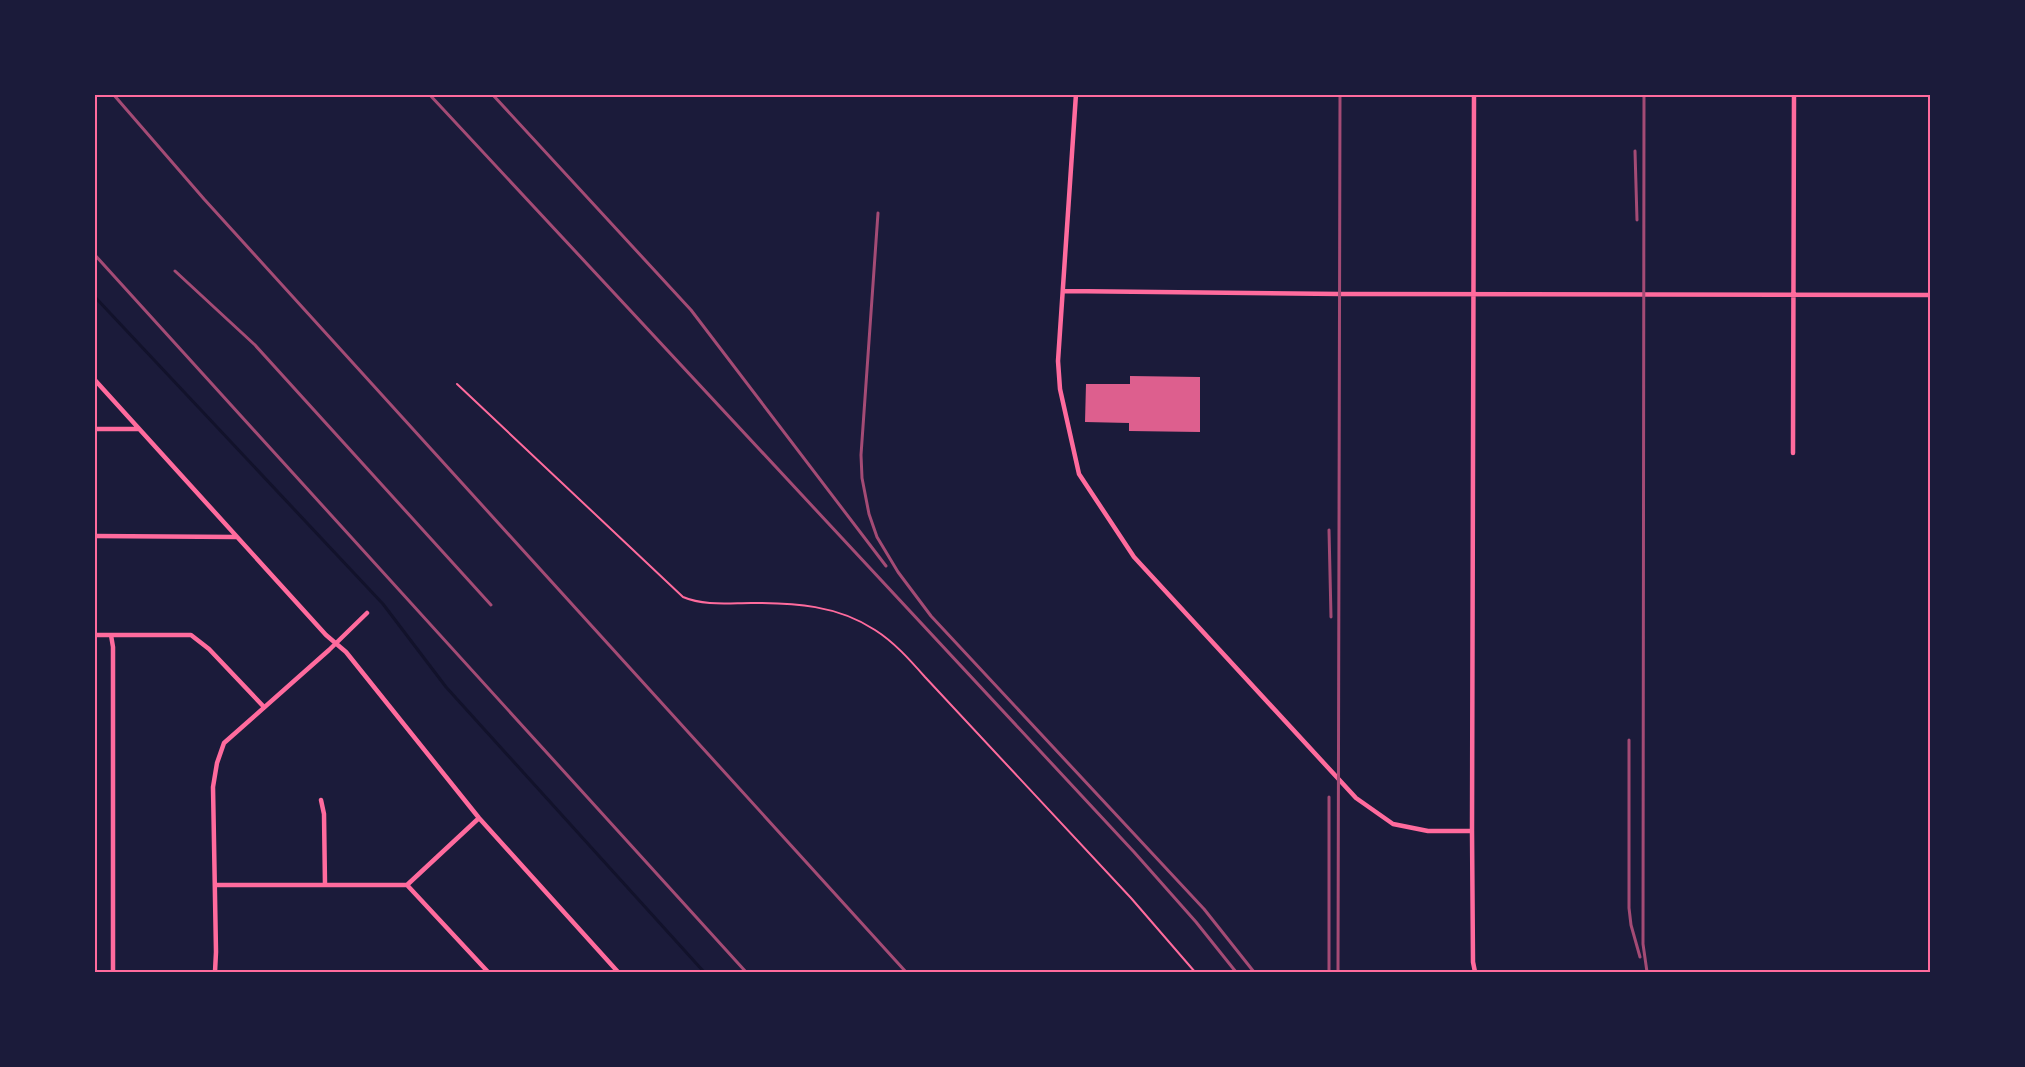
<svg xmlns="http://www.w3.org/2000/svg" width="2025" height="1067" font-family="'Asap Condensed',sans-serif">
	<rect width="100%" height="100%" fill="#1b1b3a"/>
	<g fill="none" stroke-linecap="round" stroke-linejoin="round">
		<!-- stream -->
		<path stroke="#12122b" stroke-width="3" d="M94,296L383,604L446,687L704,972"/>
	</g>
	<!-- building -->
	<path fill="#dd5f8e" d="M1130,376L1200,377V432L1129,431V423L1085,422L1086,384H1130Z"/>
	<g fill="none" stroke-linecap="round" stroke-linejoin="round">
		<!-- service -->
		<path stroke="#ff6b9d" stroke-width="2" d="M457,384L683,597C704,606 729,603 751,603C795,603 837,605 875,630C894,642 910,660 925,677L1131,898L1195,972"/>
		<!-- minor -->
		<path stroke="#ff6b9d" stroke-width="4.5" d="M1076,94L1058,361L1060,389L1079,474L1134,557L1356,798L1393,824L1428,831H1472
			M1474,94L1472,831L1473,962L1475,972
			M1063,291L1340,294L1930,295
			M94,379L326,635L346,652L479,818L618,972
			M94,429H139
			M1793,453L1794,94
			M94,536L236,537
			M94,635H191L209,649L264,707
			M111,635L113,647V972
			M321,800L324,814L325,885
			M215,885H407L488,972
			M407,885L479,818
			M215,972L216,952L213,787L217,763L224,743L329,650L367,613"/>
		<!-- rail -->
		<path stroke="#a44b75" stroke-width="3" d="M113,94L204,199L906,972
			M429,94L1134,852L1196,922L1236,972
			M492,94L691,310L886,566
			M1644,94L1643,944L1647,972
			M1635,151L1637,220
			M878,213L861,455L862,478L869,514L877,537L898,572L931,616L1204,909L1254,972
			M94,254L746,972
			M175,271L255,345L491,605
			M1329,530L1331,617
			M1629,740V908L1631,925L1640,957
			M1329,972V797
			M1338,972L1340,94"/>
	</g>
	<!-- border -->
	<rect width="2025" height="1067" fill="none" stroke="#1b1b3a" stroke-width="192"/>
	<rect x="96" y="96" width="1833" height="875" fill="none" stroke="#ff6b9d" stroke-width="2"/>
</svg>
